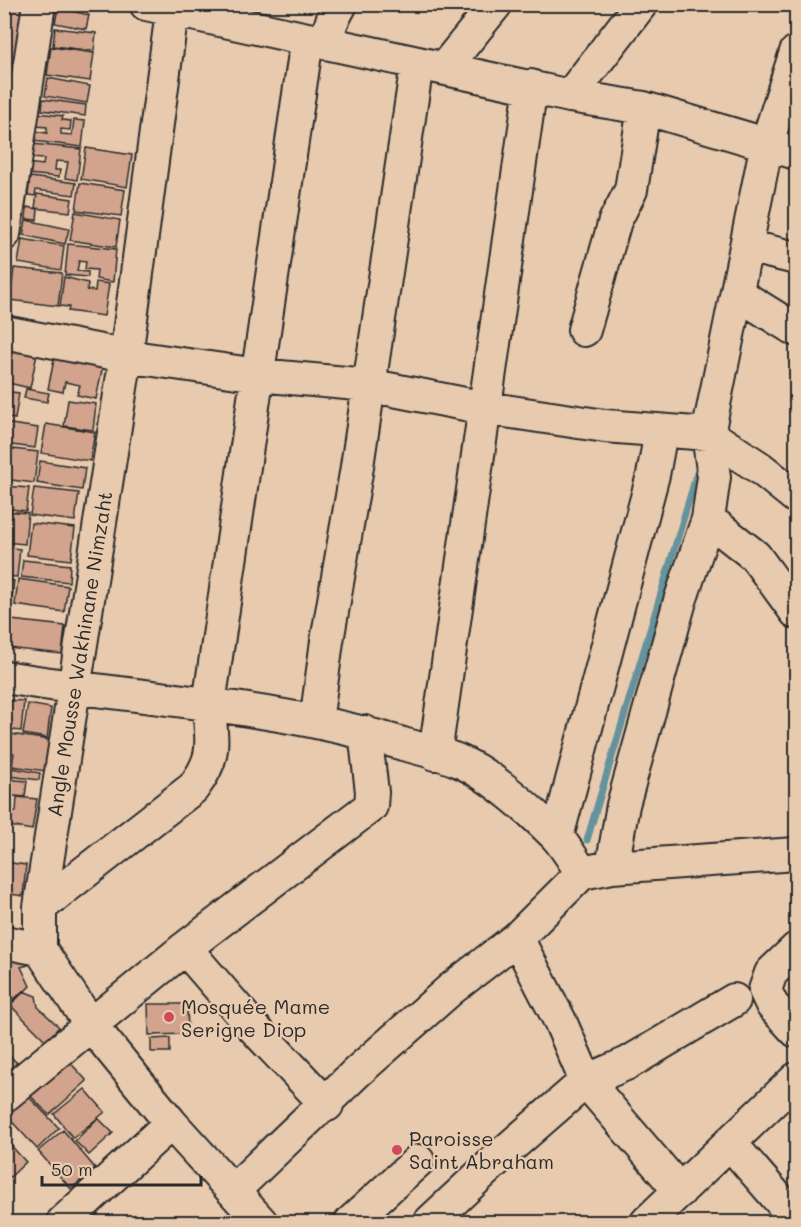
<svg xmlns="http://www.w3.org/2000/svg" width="801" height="1227" font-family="Mali,sans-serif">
	<rect width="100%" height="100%" fill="#e8cbaf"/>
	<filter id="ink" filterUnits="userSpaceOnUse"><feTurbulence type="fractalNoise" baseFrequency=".0167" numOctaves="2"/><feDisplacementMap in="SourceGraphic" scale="12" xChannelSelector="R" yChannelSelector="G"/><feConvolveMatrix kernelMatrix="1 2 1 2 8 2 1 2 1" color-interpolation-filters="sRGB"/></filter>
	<g filter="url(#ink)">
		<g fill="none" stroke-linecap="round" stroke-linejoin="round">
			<!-- stream -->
			<path stroke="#65939d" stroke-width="7" d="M587,840L698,470"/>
		</g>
		<!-- building -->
		<path fill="#d2a48e" stroke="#2b2b2b" stroke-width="1.5" d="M4,6L33,10L27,59L4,57Z
			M58,8L89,15L86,29L55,23Z
			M55,28L96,33L94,51L53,46Z
			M51,47L94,53L90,81L47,75Z
			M4,61L24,63L19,103L4,102Z
			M48,78L90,86L87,103L45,96Z
			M43,99L86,105L85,116L42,110Z
			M37,113L63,116L62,120L71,121L70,130L61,129V134L72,135L74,120L85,121L82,147L34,141L35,131L47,133V127L36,126Z
			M32,144L81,149L77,180L65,178L68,162L56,161L55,170H60L59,177L27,174L28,163L43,165L44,159L30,158Z
			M86,148L132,155L127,187L81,179Z
			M30,177L76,183L74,195L36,190L35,196L28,195Z
			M80,183L125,190L121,216L76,210Z
			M37,194L72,199L70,212L35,208Z
			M27,207L38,209L37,220L26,219Z
			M75,212L120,220L116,247L70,240Z
			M26,220L69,229L65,244L23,235Z
			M22,239L64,246L61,270L18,263Z
			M68,244L116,249L113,282L96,279L97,270L85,269L86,262L79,261L77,271L88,272V277L65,275Z
			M14,268L62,273L58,306L10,300Z
			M64,277L88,283L87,290L95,291L96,282L109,284L104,316L68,311L69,307L60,306Z
			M8,348L37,354L30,388L4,382Z
			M55,355L103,365L96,399L77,395L80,385L65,382L63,392L48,389Z
			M26,389L49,393L47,402L24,398Z
			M4,391L19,393L15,419L4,417Z
			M68,400L96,404L93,430L64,426Z
			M4,423L38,428L35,448L4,444Z
			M46,424L95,432L90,461L41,453Z
			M4,448L38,452L34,483L4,479Z
			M40,461L85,468L82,490L37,483Z
			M4,486L29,488L26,511L4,508Z
			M34,488L79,493L75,521L30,515Z
			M4,511L28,513L25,544L4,542Z
			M31,523L75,528L71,560L27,555Z
			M4,547L20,549L17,577L4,576Z
			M23,560L70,565L69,582L21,577Z
			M18,579L68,586L64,612L15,605Z
			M4,580L14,581L11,609H4Z
			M11,620L65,626L62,654L8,648Z
			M4,700L24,701L21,731L4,729Z
			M28,704L51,708L47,738L23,734Z
			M4,733L50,740L46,771L12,766L14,753L8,752L4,764Z
			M12,768L40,773L39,780L10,776Z
			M4,779L27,781L25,797L4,795Z
			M17,797L37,799L32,830L4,825V811L16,812Z
			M4,862L26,865L23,896L4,893Z
			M4,955L24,957L28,965L21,967L30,986L8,1007L4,1004Z
			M23,991L36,996L38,1007L59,1027L46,1041L9,1004Z
			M148,1004H187L188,1034L149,1035Z
			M170,1038V1052H151V1039Z
			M4,1050L21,1067L4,1082Z
			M65,1057L87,1081L49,1115L27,1092Z
			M85,1089L105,1112L73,1138L54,1114Z
			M26,1094L59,1128L37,1149L5,1114Z
			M98,1118L113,1133L89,1155L75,1141Z
			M63,1130L95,1168L71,1189L38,1151Z
			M4,1138L26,1162L5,1182V1166Z"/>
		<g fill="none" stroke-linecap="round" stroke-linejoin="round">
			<!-- minor casing -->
			<g stroke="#2b2b2b" stroke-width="36">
				<path id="minor" d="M146,4L570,96L644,108L796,153
					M173,4L126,356L40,907V949L91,1025L171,1123L261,1222
					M325,43L332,21L341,4
					M445,67L496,4
					M570,96L641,4
					M4,234L39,4
					M746,246L796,258
					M738,294L796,330
					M584,330L615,221L631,190L644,108
					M4,332L126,356L258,375L368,385L485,408L605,426L708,434L760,468L796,497
					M708,519L755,556L796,612
					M4,677C137,699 273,704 403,744C421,749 441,753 459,761C491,775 531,811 556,836C566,847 574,861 582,873
					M316,722L327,641L356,473L417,64
					M435,754L531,86
					M557,837L653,475L661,432
					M612,867L623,805L680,601L708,519L714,477L708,434L767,143L796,52
					M40,907L193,788C218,755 211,743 209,704L307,40
					M517,938L560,1021L586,1081L680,1191
					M4,942L40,949
					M185,948L253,1027L327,1105
					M796,949L771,973L765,990L772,1005L796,1031
					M4,1096L185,948L371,806L372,792L365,732
					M730,1143L796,1219
					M233,1191L357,1072L451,989L517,938L582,873L612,867L796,854
					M63,1222L171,1123
					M351,1222L418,1161
					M430,1222L508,1149L586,1081L628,1063L734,1000
					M647,1222L796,1079"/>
			</g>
			<!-- minor -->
			<use href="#minor" stroke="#e8cbaf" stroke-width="32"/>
		</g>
	</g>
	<!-- markers -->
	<g fill="#d1495b" stroke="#e8cbaf" stroke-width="2">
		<circle cx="169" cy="1017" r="6"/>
		<circle cx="397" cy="1150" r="6"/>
	</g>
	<g text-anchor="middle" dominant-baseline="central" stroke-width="4.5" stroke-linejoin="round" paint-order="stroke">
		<!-- street labels -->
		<g font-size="20" fill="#2b2b2b" stroke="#e8cbaf">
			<text transform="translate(79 654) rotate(-81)">Angle Mousse Wakhinane Nimzaht</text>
		</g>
		<!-- poi labels -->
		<g font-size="20" fill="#2b2b2b" stroke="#e8cbaf" text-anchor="start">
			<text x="181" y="1006">Mosquée Mame<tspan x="181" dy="23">Serigne Diop</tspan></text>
			<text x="409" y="1138">Paroisse<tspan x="409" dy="23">Saint Abraham</tspan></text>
		</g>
	</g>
	<!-- margin -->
	<rect width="801" height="1227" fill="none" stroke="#e8cbaf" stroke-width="24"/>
	<rect x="12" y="12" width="777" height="1203" fill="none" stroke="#2b2b2b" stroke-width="2" filter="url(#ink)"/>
	<!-- scale -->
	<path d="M42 1176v9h159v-9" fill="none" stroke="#2b2b2b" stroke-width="3"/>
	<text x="51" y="1176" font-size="18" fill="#2b2b2b" stroke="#e8cbaf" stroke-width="4.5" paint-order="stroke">50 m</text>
</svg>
